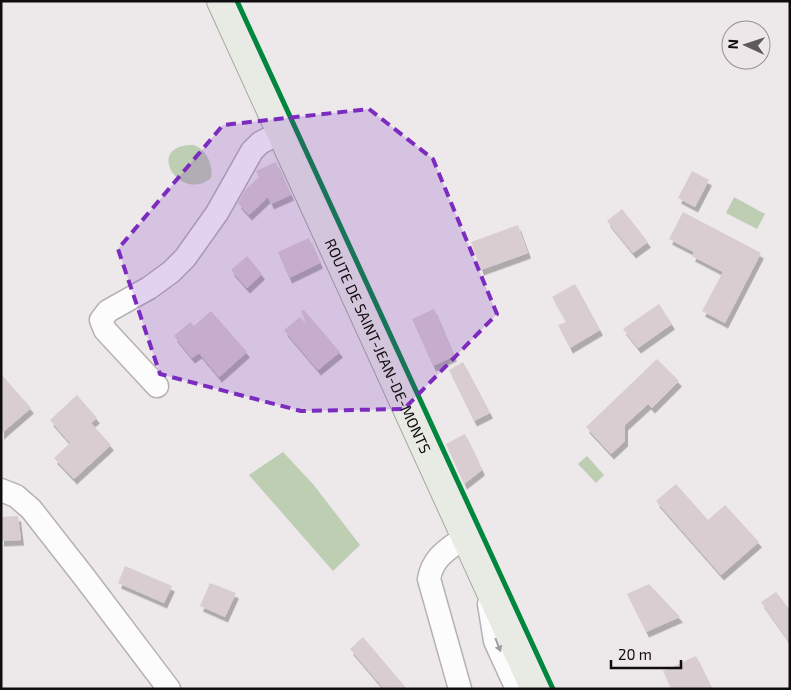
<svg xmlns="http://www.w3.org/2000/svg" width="791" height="690" font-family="'Exo 2',sans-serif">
	<defs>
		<filter id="shadow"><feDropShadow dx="3" dy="5.5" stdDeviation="0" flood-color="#0004"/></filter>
	</defs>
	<rect width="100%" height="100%" fill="#ede8ea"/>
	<!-- water -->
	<path fill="#beceb3" d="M193,145C206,148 214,166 211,178C180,204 143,145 193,145Z
		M734,197L765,214L757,229L726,213Z
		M283,452L313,484L360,545L333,571L249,475Z
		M587,456L604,475L596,483L578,464Z"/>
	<!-- building -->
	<path fill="#d9cdd1" filter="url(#shadow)" d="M276,162L291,195L271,204L268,197L249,215L238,203L245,190L259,177L256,171Z
		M692,171L709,180L695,207L678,198Z
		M622,209L648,242L633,253L607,221Z
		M683,212L761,253L725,323L702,311L723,272L692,256L694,252L669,239Z
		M518,225L528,253L481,270L471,242Z
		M309,238L320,263L289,278L278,252Z
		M247,256L262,274L247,288L231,270Z
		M575,284L600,330L570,348L558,325L566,322L552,297Z
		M659,304L672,324L638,348L623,329Z
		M434,309L454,356L433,366L412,319Z
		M304,310L340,352L318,370L284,330L300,317L306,324L301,311Z
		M211,311L247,352L219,377L199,353L192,358L174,336L190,322L194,326Z
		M657,359L679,381L652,408L648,404L625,425V441L611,454L586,427Z
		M463,362L490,413L474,421L449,370Z
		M1,374L31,408L1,434Z
		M77,395L97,418L91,423L111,445L74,479L54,458L70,443L50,420Z
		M465,434L482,470L464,484L446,444Z
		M676,484L708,520L725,505L759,542L721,575L656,501Z
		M18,516L21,540L1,541V517Z
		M125,566L172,586L164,603L118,583Z
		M210,583L236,593L225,617L200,606Z
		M649,584L680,617L646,632L627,594Z
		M776,592L790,610V643L761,602Z
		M363,637L407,689H384L350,649Z
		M696,656L712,689H671L663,671Z"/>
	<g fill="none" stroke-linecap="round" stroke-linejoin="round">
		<!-- minor casing -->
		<g stroke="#b5b2b3" stroke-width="25">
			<path id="minor" d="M157,386L105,330L101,320L108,311L149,288L171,272L185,258L217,213L252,151L260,143L281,132
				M1,490L16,496L31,509L85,578L169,689
				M489,604L495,641L517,689
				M460,689L429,579C433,556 449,549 466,536"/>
		</g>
		<!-- major casing -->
		<g stroke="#a4aa9d" stroke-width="30">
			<g id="major">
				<path id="s1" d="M221,1L535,689"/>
			</g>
		</g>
		<!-- minor -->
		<use href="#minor" stroke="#fcfcfc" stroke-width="22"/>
		<!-- major -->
		<use href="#major" stroke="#e8ebe4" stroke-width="28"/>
		<!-- cycleway casing -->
		<g stroke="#eee7e9" stroke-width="8">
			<path id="cycleway" d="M237,1L553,689"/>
		</g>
		<!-- cycleway -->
		<use href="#cycleway" stroke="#00873e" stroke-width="5"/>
	</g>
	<!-- one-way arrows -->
	<defs><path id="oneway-solid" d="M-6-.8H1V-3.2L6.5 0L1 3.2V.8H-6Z" transform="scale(1.25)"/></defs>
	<use fill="#9e9d9d" href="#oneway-solid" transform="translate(498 645) rotate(69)"/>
	<!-- marked area -->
	<path fill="#7b2cbf" fill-opacity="0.2" stroke="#7b2cbf" stroke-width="4" stroke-dasharray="10 6" stroke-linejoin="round" d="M369,109L433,159L497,314L404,409L301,411L160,374L118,249L223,125Z"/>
	<g text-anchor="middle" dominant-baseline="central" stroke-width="5" stroke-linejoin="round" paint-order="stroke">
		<!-- street labels -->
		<g font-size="15" fill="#100e0f" stroke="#eee7e9">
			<text stroke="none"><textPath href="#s1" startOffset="379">ROUTE DE SAINT-JEAN-DE-MONTS</textPath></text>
		</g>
	</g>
	<!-- border -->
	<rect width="791" height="690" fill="none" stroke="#100e0f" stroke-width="5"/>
	<!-- north arrow -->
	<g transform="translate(746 45) rotate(273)"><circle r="24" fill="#eee7e9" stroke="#959092"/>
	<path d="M0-4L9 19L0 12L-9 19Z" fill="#5d5a5c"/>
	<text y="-8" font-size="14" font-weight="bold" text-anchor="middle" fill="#100e0f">N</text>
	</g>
	<!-- scale -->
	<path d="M611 660v8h70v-8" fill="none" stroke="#100e0f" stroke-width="2.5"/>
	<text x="618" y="660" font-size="15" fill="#100e0f" stroke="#eee7e9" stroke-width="4" paint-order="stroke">20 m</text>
</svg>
